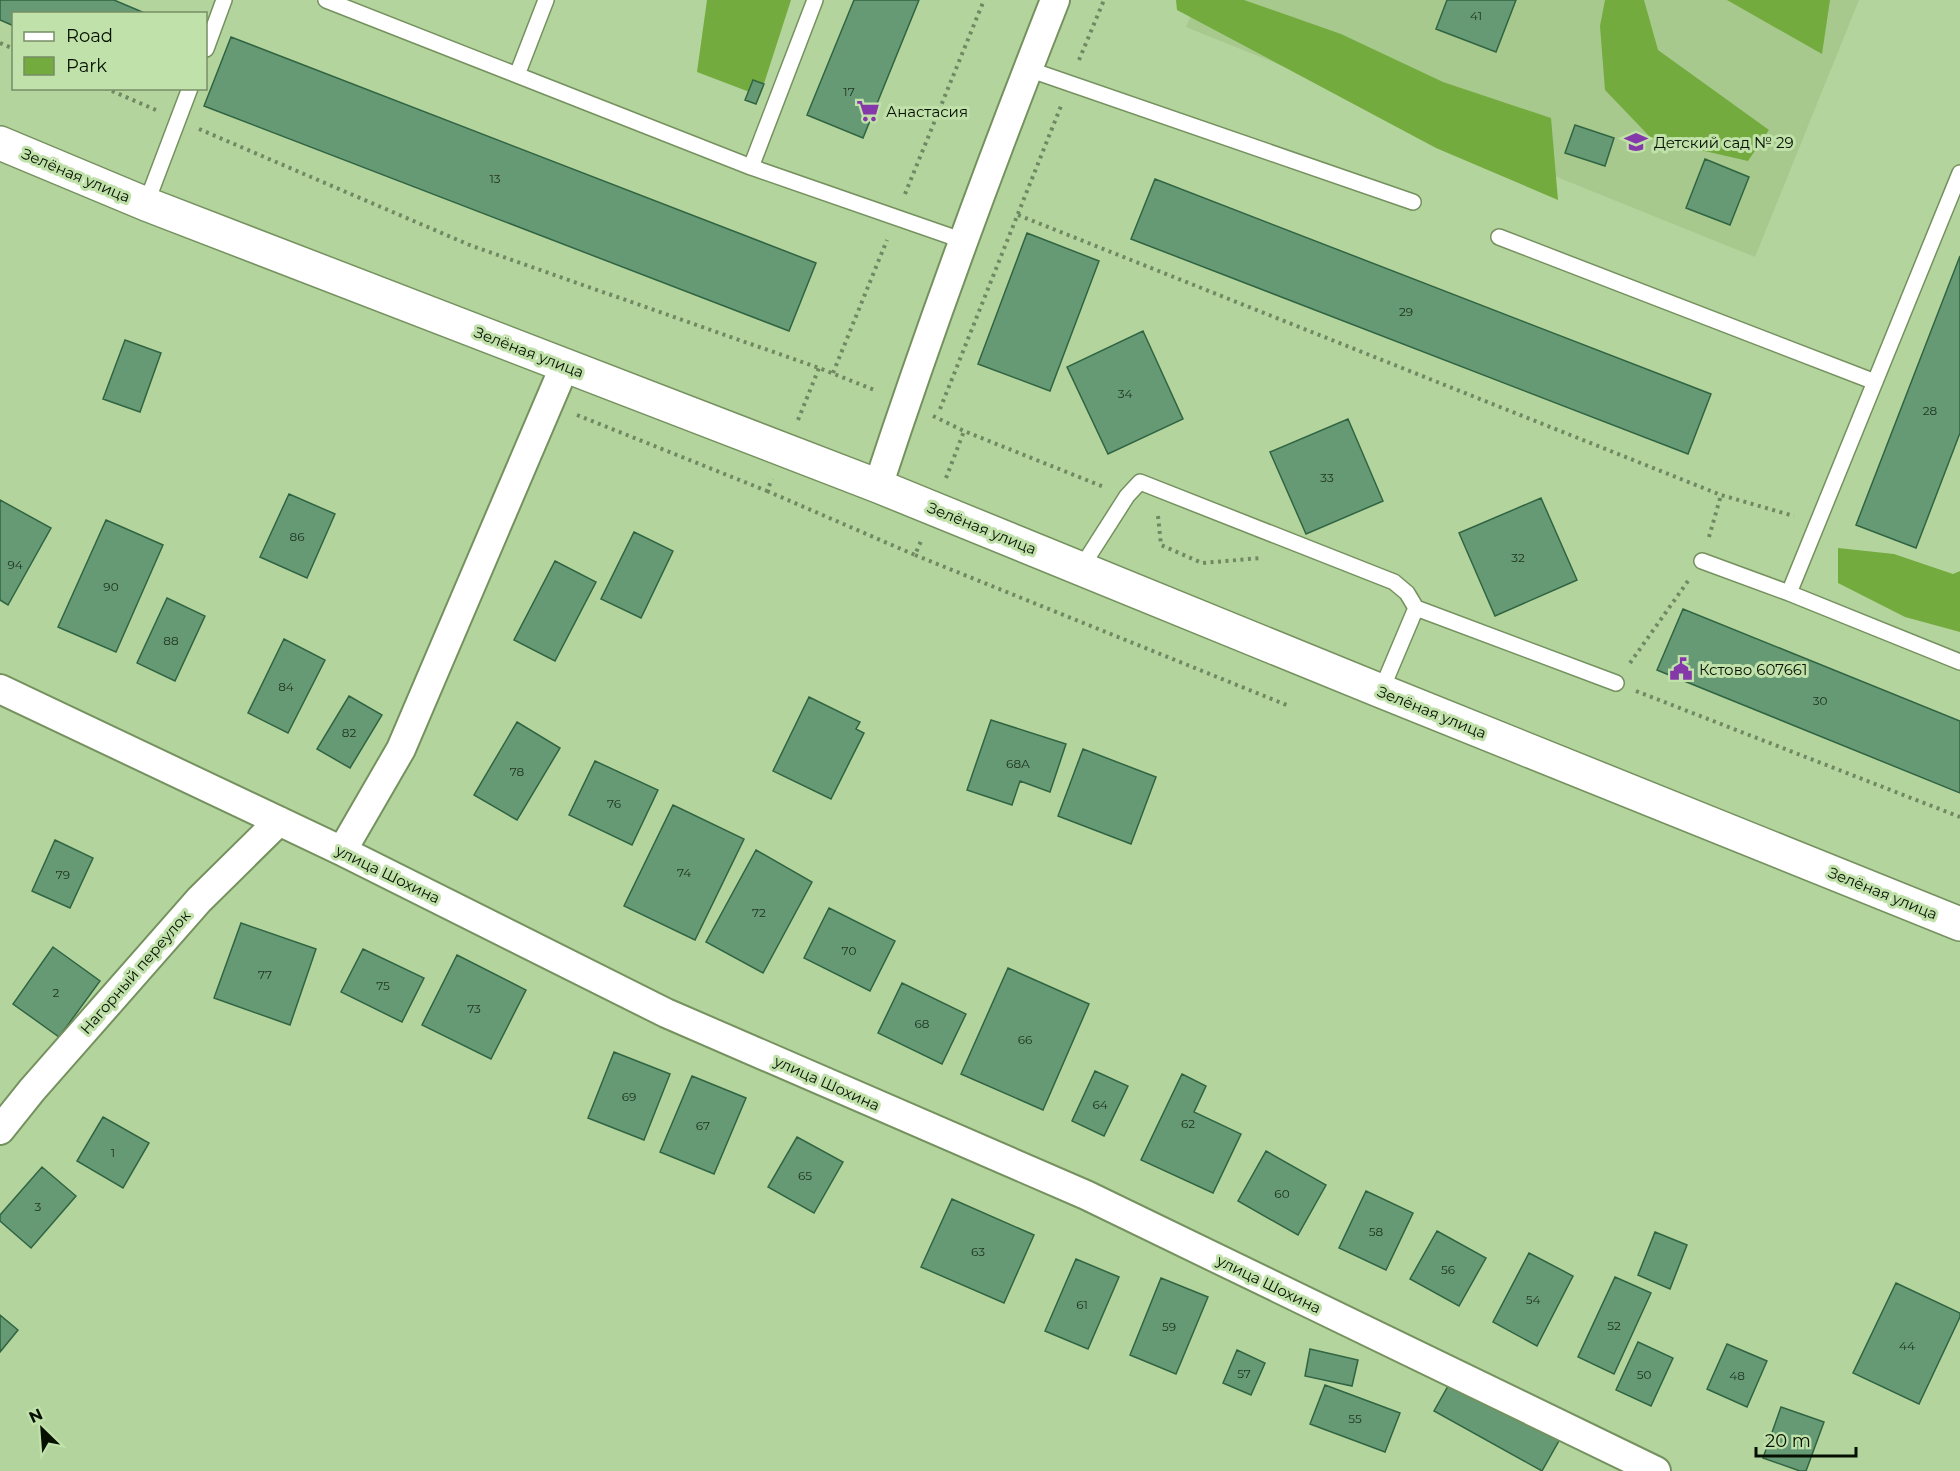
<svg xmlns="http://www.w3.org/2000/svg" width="1960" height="1471" font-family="Montserrat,sans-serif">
	<rect width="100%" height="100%" fill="#b4d49e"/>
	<!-- built -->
	<path fill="#a7c98d" d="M1197,0H1859L1755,257L1186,27Z"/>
	<!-- green -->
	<path fill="#73ab3e" d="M707,0H791L760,96L697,72Z
		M1176,0H1244L1341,34L1443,82L1551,118L1558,200L1436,148L1177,10Z
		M1605,0H1644L1658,50L1769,130L1748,161L1652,139L1605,90L1600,26Z
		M1727,0H1830L1822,54Z
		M1838,548L1894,554L1953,574L1960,571V632L1905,617L1838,583Z"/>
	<!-- building -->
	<path fill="#669a75" stroke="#316542" stroke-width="1.5" d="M0,0H114L147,14H14V26L0,20Z
		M854,0H919L863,138L807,115Z
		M1447,0H1516L1496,52L1436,29Z
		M231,37L816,263L789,331L204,106Z
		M753,80L764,84L756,104L745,100Z
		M1575,125L1614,138L1605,166L1565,153Z
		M1705,159L1749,177L1730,225L1686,208Z
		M1155,179L1711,394L1688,454L1131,239Z
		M1027,233L1099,261L1050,391L978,364Z
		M1960,256V433L1916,548L1856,525Z
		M1143,331L1183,419L1108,454L1067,367Z
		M125,340L161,353L140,412L103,399Z
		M1348,419L1383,501L1306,534L1270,452Z
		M289,494L335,514L307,578L260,557Z
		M1541,498L1577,580L1495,616L1459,533Z
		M0,500L51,528L8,605L0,600Z
		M106,520L163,545L116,652L58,627Z
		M634,532L673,551L641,618L601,599Z
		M555,561L596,582L555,661L514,640Z
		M167,598L205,616L175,681L137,663Z
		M1683,609L1960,721V793L1657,670Z
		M284,639L325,660L288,733L248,713Z
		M349,696L382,715L350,768L317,749Z
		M809,697L860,722L856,729L864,733L831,799L773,771Z
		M991,720L1066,744L1050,792L1020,781L1012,805L967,790Z
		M517,722L560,748L517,820L474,795Z
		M1083,749L1156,777L1131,844L1058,816Z
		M595,761L658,790L632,845L569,815Z
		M673,805L744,839L695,940L624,906Z
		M55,840L93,858L70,908L32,891Z
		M756,850L812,882L763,973L706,942Z
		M829,908L895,941L870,991L804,958Z
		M241,923L316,949L290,1025L214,998Z
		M53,947L100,981L59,1037L13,1004Z
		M363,949L424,978L402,1022L341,992Z
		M457,955L526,990L491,1059L422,1025Z
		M1008,968L1089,1004L1043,1110L961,1074Z
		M902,983L966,1014L942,1064L878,1033Z
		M614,1052L670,1074L644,1140L588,1118Z
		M1095,1071L1128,1086L1104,1136L1072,1121Z
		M1182,1074L1206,1086L1194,1112L1241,1134L1213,1193L1141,1160Z
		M692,1076L746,1098L714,1174L660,1152Z
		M103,1117L149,1143L123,1188L77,1161Z
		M797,1137L843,1162L814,1213L768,1187Z
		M1266,1151L1326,1185L1298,1235L1238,1201Z
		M42,1167L76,1196L31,1248L0,1221V1215Z
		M1366,1191L1413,1213L1386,1270L1339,1248Z
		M952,1199L1034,1235L1004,1303L921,1267Z
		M1437,1231L1486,1258L1459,1306L1410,1279Z
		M1655,1232L1687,1245L1670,1289L1638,1275Z
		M1529,1253L1573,1276L1537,1346L1493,1322Z
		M1076,1259L1119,1277L1088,1349L1045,1331Z
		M1615,1277L1651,1293L1614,1374L1578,1357Z
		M1161,1278L1208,1297L1176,1374L1130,1355Z
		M1896,1283L1960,1313V1317L1919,1404L1853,1373Z
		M0,1315L18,1330L0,1352Z
		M1638,1342L1673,1358L1651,1406L1616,1390Z
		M1727,1344L1767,1361L1747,1407L1707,1389Z
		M1310,1349L1358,1360L1352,1386L1305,1376Z
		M1237,1350L1265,1363L1251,1395L1223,1383Z
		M1452,1379L1560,1439L1542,1471L1434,1411Z
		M1325,1385L1400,1413L1385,1452L1310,1424Z
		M1781,1407L1824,1422L1806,1471H1800L1763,1458Z"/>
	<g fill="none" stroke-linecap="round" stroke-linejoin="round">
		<!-- lane casing -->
		<g stroke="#74915e" stroke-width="18">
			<path id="lane" d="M326,0L751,167L964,241
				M206,49L224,0
				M1028,69L1413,202
				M517,75L546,0
				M751,167L815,0
				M146,204L190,88
				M1499,237L1875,382
				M1702,561L1789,593L1960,662
				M1081,568L1127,496L1140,482L1394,582L1407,593L1416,608L1616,683
				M1789,593L1960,173
				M1381,691L1416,608"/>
		</g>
		<!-- street casing -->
		<g stroke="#74915e" stroke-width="32">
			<path id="street" d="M878,486C932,322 992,160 1055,0
				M0,689L342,851L666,1013L1086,1195L1656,1471
				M342,851L401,749L565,365
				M0,1130L32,1090L199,900L279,821"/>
		</g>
		<!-- secondary casing -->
		<g stroke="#74915e" stroke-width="36">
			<path id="secondary" d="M0,143L146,204L878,486L1381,691L1960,924"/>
		</g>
		<!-- path -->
		<path stroke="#718962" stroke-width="4" stroke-dasharray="3 4.5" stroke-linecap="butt" d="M0,43L14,49
			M1079,60L1104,0
			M105,88L156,110
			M199,129L472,246L819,368L877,391
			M905,194L984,0
			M1018,215L1721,495L1794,516
			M833,373L887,240
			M940,409L1061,106
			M577,415L767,491L772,479
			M933,416L964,431L1104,487
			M798,420L819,368
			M946,478L964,431
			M767,491L915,555L921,541
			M1158,516L1161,545L1202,563L1261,558
			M1709,537L1721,495
			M915,555L1289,706
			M1630,663L1688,581
			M1636,691L1960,817"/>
		<!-- lane -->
		<use href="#lane" stroke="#fff" stroke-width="15"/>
		<!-- street -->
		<use href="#street" stroke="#fff" stroke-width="28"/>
		<!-- secondary -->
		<use href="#secondary" stroke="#fff" stroke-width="33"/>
	</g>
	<!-- icons -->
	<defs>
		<g id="supermarket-bare" transform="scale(1.8)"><path d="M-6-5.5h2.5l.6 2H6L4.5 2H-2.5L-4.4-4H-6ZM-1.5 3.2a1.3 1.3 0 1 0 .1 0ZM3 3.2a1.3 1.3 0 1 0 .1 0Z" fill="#8438a9" stroke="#c1e1aa" stroke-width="2.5" paint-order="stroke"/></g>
		<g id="school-bare" transform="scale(1.8)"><path d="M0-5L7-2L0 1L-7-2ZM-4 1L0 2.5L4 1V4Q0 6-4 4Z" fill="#8438a9" stroke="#c1e1aa" stroke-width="2.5" paint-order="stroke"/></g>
		<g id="civic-bare" transform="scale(1.8)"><path d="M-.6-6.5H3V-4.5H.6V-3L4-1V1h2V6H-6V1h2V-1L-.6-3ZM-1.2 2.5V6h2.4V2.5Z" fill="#8438a9" stroke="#c1e1aa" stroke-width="2.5" paint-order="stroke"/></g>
	</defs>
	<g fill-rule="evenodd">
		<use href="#supermarket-bare" x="868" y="111"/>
		<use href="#school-bare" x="1636" y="142"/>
		<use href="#civic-bare" x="1681" y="669"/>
	</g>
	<g text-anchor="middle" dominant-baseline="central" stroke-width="6" stroke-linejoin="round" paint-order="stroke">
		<!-- number labels -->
		<g font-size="12" fill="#1e321e">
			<text x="1476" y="15">41</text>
			<text x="849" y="91">17</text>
			<text x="495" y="178">13</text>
			<text x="1406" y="311">29</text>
			<text x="1125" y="393">34</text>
			<text x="1930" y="410">28</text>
			<text x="1327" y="477">33</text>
			<text x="297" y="536">86</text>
			<text x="1518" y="557">32</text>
			<text x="15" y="564">94</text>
			<text x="111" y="586">90</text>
			<text x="171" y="640">88</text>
			<text x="286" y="686">84</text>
			<text x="1820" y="700">30</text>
			<text x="349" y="732">82</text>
			<text x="1018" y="763">68А</text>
			<text x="517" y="771">78</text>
			<text x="614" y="803">76</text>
			<text x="684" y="872">74</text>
			<text x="63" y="874">79</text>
			<text x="759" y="912">72</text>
			<text x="849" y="950">70</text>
			<text x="265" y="974">77</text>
			<text x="383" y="985">75</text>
			<text x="56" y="992">2</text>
			<text x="474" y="1008">73</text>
			<text x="922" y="1023">68</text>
			<text x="1025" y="1039">66</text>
			<text x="629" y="1096">69</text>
			<text x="1100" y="1104">64</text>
			<text x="1188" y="1123">62</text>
			<text x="703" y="1125">67</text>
			<text x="113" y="1152">1</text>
			<text x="805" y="1175">65</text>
			<text x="1282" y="1193">60</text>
			<text x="38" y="1206">3</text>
			<text x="1376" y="1231">58</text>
			<text x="978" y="1251">63</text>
			<text x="1448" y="1269">56</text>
			<text x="1533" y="1299">54</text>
			<text x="1082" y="1304">61</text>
			<text x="1614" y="1325">52</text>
			<text x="1169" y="1326">59</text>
			<text x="1907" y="1345">44</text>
			<text x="1244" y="1373">57</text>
			<text x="1644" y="1374">50</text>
			<text x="1737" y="1375">48</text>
			<text x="1355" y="1418">55</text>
		</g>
		<!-- poi labels -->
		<g font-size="15" fill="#061001" stroke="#c1e1aa" text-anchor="start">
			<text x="886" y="111">Анастасия</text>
			<text x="1654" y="142">Детский сад № 29</text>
			<text x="1699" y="669">Кстово 607661</text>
		</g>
		<!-- street labels -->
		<g font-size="15" fill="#061001" stroke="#c1e1aa">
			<text transform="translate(76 175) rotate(23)">Зелёная улица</text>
			<text transform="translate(529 352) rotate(21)">Зелёная улица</text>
			<text transform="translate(982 528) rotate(22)">Зелёная улица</text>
			<text transform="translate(1432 712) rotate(22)">Зелёная улица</text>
			<text transform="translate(388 874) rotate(26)">улица Шохина</text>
			<text transform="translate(1883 893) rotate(22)">Зелёная улица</text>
			<text transform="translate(135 972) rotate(-49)">Нагорный переулок</text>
			<text transform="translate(827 1083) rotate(24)">улица Шохина</text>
			<text transform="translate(1269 1284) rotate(26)">улица Шохина</text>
		</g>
	</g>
	<!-- legend -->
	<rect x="12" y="12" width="195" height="78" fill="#c1e1aa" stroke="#768d66" stroke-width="1.5"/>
	<rect x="24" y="32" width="30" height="9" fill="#ffffff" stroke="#768d66" stroke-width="1.5"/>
	<text x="66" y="42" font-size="18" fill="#061001">Road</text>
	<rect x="24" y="57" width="30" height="18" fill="#73ab3e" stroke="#768d66" stroke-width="1.5"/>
	<text x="66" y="72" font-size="18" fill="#061001">Park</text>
	<!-- north arrow -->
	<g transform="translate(42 1429) rotate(335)" stroke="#c1e1aa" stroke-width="4.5" paint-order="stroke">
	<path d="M0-4.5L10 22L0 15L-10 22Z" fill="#061001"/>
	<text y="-9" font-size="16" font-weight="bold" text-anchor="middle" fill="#061001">N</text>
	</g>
	<!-- scale -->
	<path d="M1756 1447v9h100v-9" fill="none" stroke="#061001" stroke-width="3"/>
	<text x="1765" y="1447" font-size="18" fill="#061001" stroke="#c1e1aa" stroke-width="4.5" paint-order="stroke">20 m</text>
</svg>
